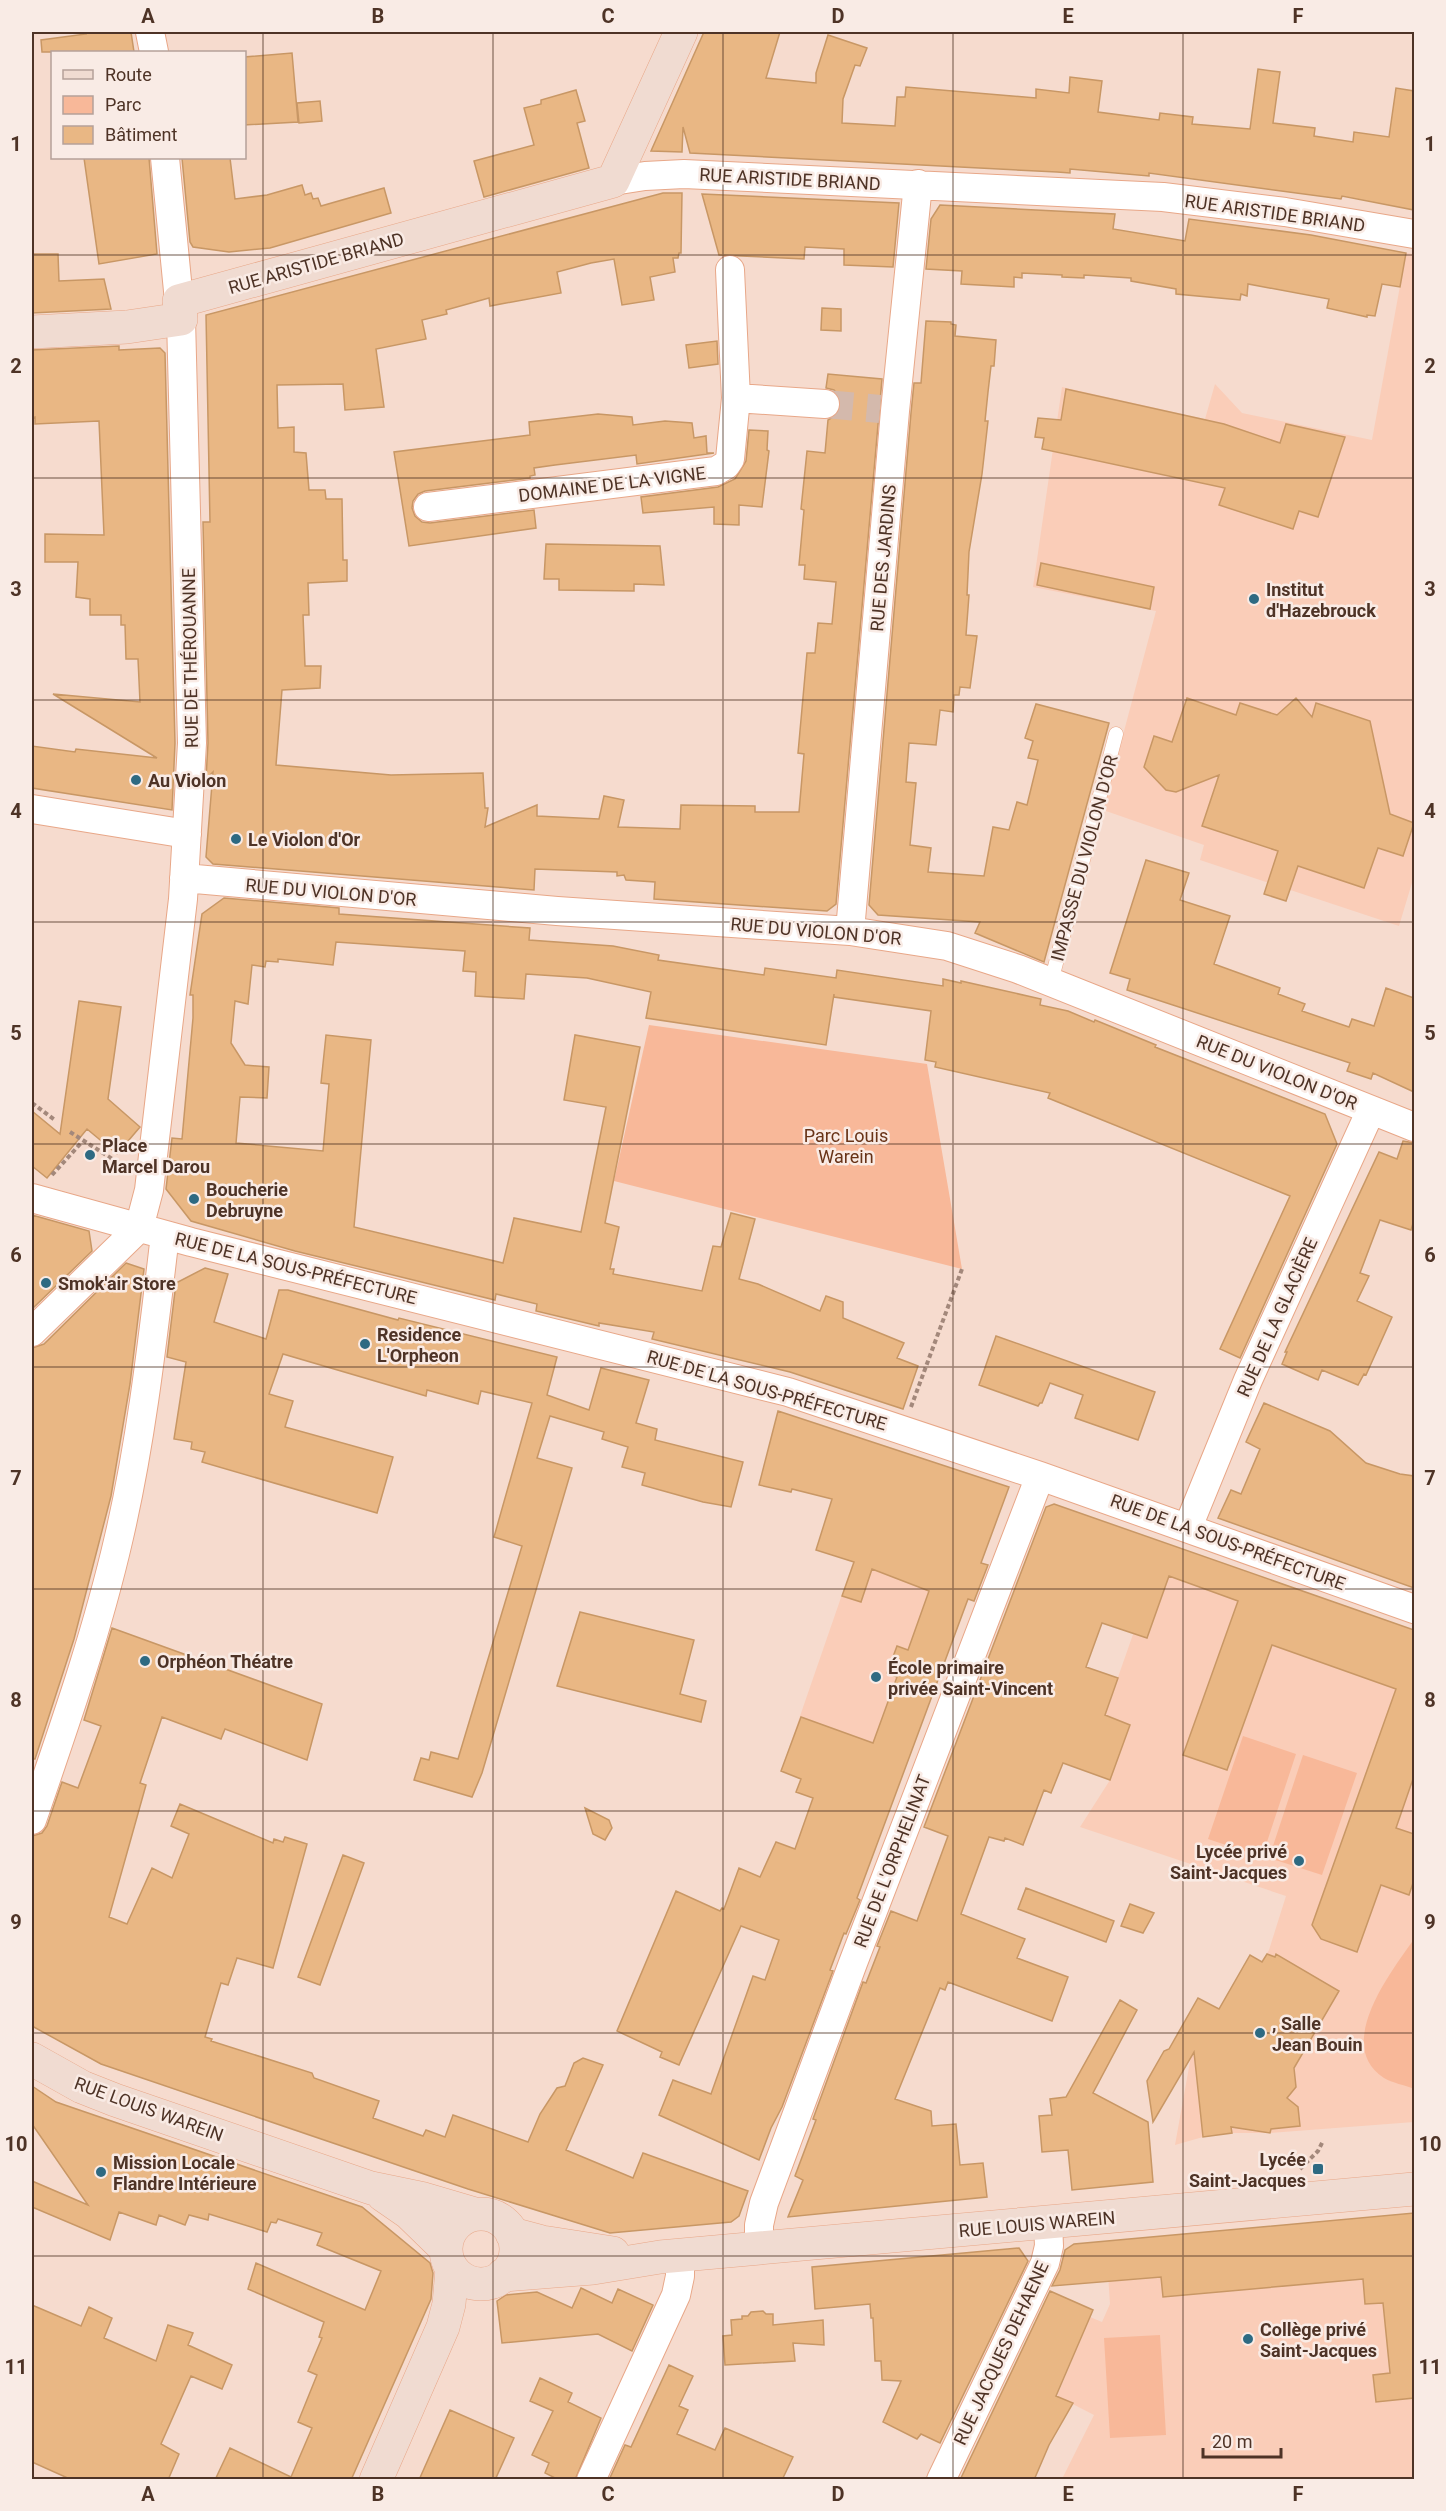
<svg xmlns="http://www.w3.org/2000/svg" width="1446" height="2511" font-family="Roboto,sans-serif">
	<rect width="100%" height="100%" fill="#f6dbce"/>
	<!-- built -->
	<path fill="#facdb8" d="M1406,253L1414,254V876L1399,926L1200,860L1204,845L1103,810L1156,611L1033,587L1062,387L1205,419L1215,384L1242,413L1372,440Z
		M1165,1543L1414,1630V2122L1270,2133H1232L1203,2137L1175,2145L1191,2056L1250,1955L1262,1962L1269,1950L1286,1896L1080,1827L1110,1780L1063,1763L1051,1793L1039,1788L1110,1700Z
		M855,1557L974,1582L888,1813L781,1771Z
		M1414,2213V2479H1062L1094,2415L1057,2396L1090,2317L1102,2322L1110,2304L1106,2242Z"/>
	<!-- green -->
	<path fill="#f8b899" d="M649,1025L927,1064L962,1269L614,1181Z
		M1243,1736L1296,1754L1262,1857L1208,1839Z
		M1303,1755L1357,1773L1322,1875L1269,1858Z
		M1414,1939V2089C1405,2085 1392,2083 1384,2078C1333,2045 1392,1971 1414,1939Z
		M1160,2335L1166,2435L1110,2438L1104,2338Z"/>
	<!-- building -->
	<path fill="#e9b784" stroke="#c89765" stroke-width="1.5" d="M85,32H131L134,52H42L41,40L86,34Z
		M704,32H780L766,78L816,83V73L828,35L867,48L860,66L855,65L843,99L842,123L895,126L897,97H905L906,87L1036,98V89L1069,93L1070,77L1102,81L1098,112L1159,120L1160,113L1193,117L1192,124L1250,129L1258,69L1280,72L1273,123L1315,128L1314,136L1353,142L1354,132L1389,137L1396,88L1414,91V210L1342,196L1341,199L1149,173V176L1070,169V173L1057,172L690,153L683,127L682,152L651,151Z
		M292,53L298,122L244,125V57Z
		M576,90L585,121L577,123L589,168L484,197L474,161L534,145L524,108L541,104V100Z
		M320,101L322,121L299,123L297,103Z
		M84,158H149L157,254L99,264Z
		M182,158H230L235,199L267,195L302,185L305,195L311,193L313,199L318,198L321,206L384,188L391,213L270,248L229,252L193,247L190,242Z
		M663,193H682L681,253H679L678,258H673L675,272L650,277L654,300L622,305L614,259L591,263L557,272L561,293L490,306L489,298L446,310L447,314L422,320L426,339L376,349L384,407L345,410L343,384L277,385L278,428L294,427V452L306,453L309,490H325L326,499H342L343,560H347V581L308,583L309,615H303L305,666H321L320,688L282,690L276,765L391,775L483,773L485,808H488L485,827L537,805V816L599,819L604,796L624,800L618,827L680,829L681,805L755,806V812H799L804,754L798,753L807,653H815L818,623L832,624L836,582L804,579L805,565H799L804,510L801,509L807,451L825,453L828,420L838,414L841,406L839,396L834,390L826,388L828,374L882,379L836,904L827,911L654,899L655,882L626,880L624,875L617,876V872L535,869L534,890L213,864L206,857L213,772L206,779L208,743L203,522H210L206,315Z
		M702,194L899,203L893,267L844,265V249L805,247L804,259L719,255Z
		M940,205L1115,214L1113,229L1185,241L1189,219L1311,235L1406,253L1400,287L1382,284L1375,316L1367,315V317L1327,308L1329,299L1248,284L1247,296L1241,294L1240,300L1176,294V289L1131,281V278L1084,275V278L1062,277V275L1022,273V278L1014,277V287L961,284L962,271L926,269L931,219Z
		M32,254H58L59,281L104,279L111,309L32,313Z
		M822,308L841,309V331L821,330Z
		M926,321L951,322V324L956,325L955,336L996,340L994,366H991L988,392L985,421H988L982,474L969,552L967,595H969L966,635L977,636L970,688L960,687L959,695H954L953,712L940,710L936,745L909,743L906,782L916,783L910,845L931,848L928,872L984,876L993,827L1009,830L1017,802L1027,805L1038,760L1028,758L1033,741L1025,738L1036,704L1109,723L1044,962L975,933L980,922L878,915L869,905L911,413L914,383H921Z
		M717,341L718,364L689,368L686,345Z
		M119,346V350L160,348L165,353L175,743L172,810L32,788V746L75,752L76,749L157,758L53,694L140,702L138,659H126L125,625H121V615H90V599L76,597L78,562H45V534L104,535L99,421L35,424V417L32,418V350Z
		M1066,389L1224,424L1280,443L1286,424L1345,437L1318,517L1299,511L1293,529L1219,505L1225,488L1042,449L1044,438L1035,437L1038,418L1061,420Z
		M598,414L632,417L633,425L665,421L692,423L694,438L706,436L707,453H714L637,464L636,455L555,465L534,468L535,475L530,476V478L425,491L418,494L413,501L412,508L415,516L422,522L430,523L534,510L536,528L409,546L394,452L530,435L529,422Z
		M749,430L768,431L767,450L769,451L762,507L739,505V525L714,524V507L643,513L641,497L718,487L735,479L746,461Z
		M546,544L660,546L664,585L634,584V591L559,590V579H544Z
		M1041,563L1154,587L1150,609L1037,585Z
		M1187,698L1236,715L1240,703L1277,715L1296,698L1312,717L1316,703L1370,721L1390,814L1414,823L1403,856L1378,848L1364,888L1298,866L1286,901L1264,894L1278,851L1202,826L1219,775L1176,792L1166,790L1144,767L1154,736L1172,742Z
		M1146,860L1189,873L1180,900L1230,916L1214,964L1280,988L1278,994L1305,1004L1302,1011L1349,1027L1352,1019L1374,1026L1386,988L1414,998V1092L1373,1073L1371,1079L1347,1071L1350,1063L1127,990L1130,979L1110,973Z
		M224,898L339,908V914L530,928L529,940L613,946L659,955L658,960L764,975L765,968L836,978L837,970L943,986V979L961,983V981L1041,999L1040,1005L1068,1011L1094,1022L1095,1020L1156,1045L1155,1047L1325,1114L1337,1144L1240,1358L1220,1349L1290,1196L1048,1098L1050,1093L935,1067L936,1062L925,1060L931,1011L834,997V994L826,1045L646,1018L651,992L587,978L526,974L524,999L475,996L476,972L463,971L465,951L336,942L333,965L278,959V962L266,961L265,967L252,965L248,1004L235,1001L231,1043L245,1065L269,1067L267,1098L240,1097L236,1143L323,1151L329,1084L321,1083L326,1035L371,1040L354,1227L503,1263L514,1218L581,1232L606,1107L564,1100L575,1035L640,1047L605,1223L619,1227L610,1269H614L613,1274L702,1291L713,1246L721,1247L731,1213L755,1219L739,1279L758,1284L820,1311L826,1296L843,1302V1318L904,1343L897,1358L918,1366L903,1409L790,1372L652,1339L654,1332L599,1323V1326L536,1311L537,1304L496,1294L495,1300L295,1251L191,1221L166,1189L172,1138L182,1139L193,1018V995H190L202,914Z
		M79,1001L121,1007L108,1099L140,1127L117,1154L87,1129L47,1178L32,1166V1111L60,1134Z
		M1403,1141L1414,1143V1220L1411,1230L1380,1220L1360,1273L1369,1276L1357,1301L1392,1317L1366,1375L1364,1374L1358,1385L1322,1370L1318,1380L1282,1364L1287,1352H1285L1379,1152L1397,1159Z
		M32,1215L89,1231L92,1251L32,1309Z
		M126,1263L144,1269L130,1384L111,1496L74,1639L35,1759H32V1348L44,1344Z
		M205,1268L228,1274L214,1322L266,1339L279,1290H288L398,1320L399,1318L557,1357L547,1395L589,1410L601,1368L649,1380L636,1423L657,1429L655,1440L743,1462L731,1507L703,1502L642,1485L645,1473L622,1467L628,1447L602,1439L604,1432L550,1416L537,1458L572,1468L482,1773L472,1797L414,1780L421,1758L429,1760L431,1752L458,1759L522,1546L494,1537L532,1403L481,1391L478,1404L427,1390L426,1396L283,1354L269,1394L293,1401L285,1427L393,1457L377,1513L202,1462L205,1452L191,1449L192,1442L174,1439L186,1362L167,1357L176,1283Z
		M996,1336L1155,1392L1138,1440L1075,1418L1083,1395L1050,1383L1042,1403H1040L1038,1406L979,1385Z
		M1264,1403L1330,1431L1366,1463L1400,1474L1414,1476V1588L1218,1518L1231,1490L1241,1494L1260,1449L1246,1442Z
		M778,1411L1009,1487L981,1563L988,1565L974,1601L968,1599L860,1890L857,1898L860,1900L846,1934L844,1933L830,1970L833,1971L782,2107L771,2128L759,2160L659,2115L673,2080L711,2094L753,1976L765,1980L779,1940L741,1926L679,2065L660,2057L662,2052L617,2031L676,1891L720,1911L722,1908L724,1909L739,1868L760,1877L776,1842L795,1849L813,1798L796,1792L801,1779L781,1771L801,1717L873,1743L897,1677L887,1673L897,1646L908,1650L929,1591L872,1569L861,1602L842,1596L854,1562L816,1550L832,1499L792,1489L791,1492L759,1485Z
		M1054,1504L1414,1630V1776L1396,1828L1414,1834V1880L1409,1895L1381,1885L1357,1952L1321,1939L1312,1925L1396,1689L1272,1645L1227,1770L1183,1755L1238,1601L1169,1576L1147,1638L1102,1623L1086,1667L1118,1678L1105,1715L1130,1725L1110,1780L1063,1763L1051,1793L1044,1790L1023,1845L1005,1838L1004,1841L989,1837L961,1914L1025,1939L1017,1958L1068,1977L1052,2021L948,1982L945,1990L940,1988L895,2099L931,2111L932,2126L956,2124L960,2165L983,2163L987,2197L788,2217L803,2180L795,2176L816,2120L813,2119L863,1982L866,1983L880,1947L877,1946L891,1911L917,1921L948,1836L924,1827L1046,1507Z
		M580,1612L694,1640L680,1694L706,1701L701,1722L557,1686Z
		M112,1628L322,1704L307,1760L225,1729L221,1739L162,1717L140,1783L146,1785L109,1917L127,1924L152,1868L172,1878L189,1834L171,1826L180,1804L273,1843L274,1839L283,1842L285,1837L307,1844L273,1968L237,1958L228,1985L221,1983L205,2037L212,2039L211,2041L312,2073L314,2078L379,2101L373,2118L423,2136L426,2130L445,2137L453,2115L528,2142L540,2114L557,2088L565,2086L574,2063L583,2058L603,2065L566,2150L633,2178L643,2153L748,2191L739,2216L731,2222L610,2233L468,2189L101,2064L32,2026V1836L42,1833L47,1826L62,1782L78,1788L101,1726L84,1720Z
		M585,1808L609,1820L612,1828L605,1840L593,1834Z
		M343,1855L364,1863L320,1985L298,1977Z
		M1026,1888L1114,1921L1106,1942L1018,1909Z
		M1130,1904L1154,1913L1143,1933L1121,1926Z
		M1267,1954L1275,1957L1276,1954L1339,1991L1294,2068L1296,2087L1287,2098L1298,2107L1300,2126L1271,2129L1270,2133L1231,2127L1232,2133L1203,2137L1194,2052L1153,2122L1147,2081L1164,2051L1169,2049L1198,1998L1219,2009L1250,1955L1262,1962Z
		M1120,2000L1137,2010L1093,2093L1148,2122L1153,2182L1072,2190L1068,2150L1042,2152L1039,2116L1052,2115L1050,2099L1066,2097Z
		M32,2086L56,2102L362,2207L430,2263L433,2273L431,2299L351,2480H215L230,2448L291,2477L312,2428L298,2422L317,2375L308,2371L322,2338L319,2337L324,2322L248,2289L256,2263L365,2310L381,2271L317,2245L322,2233L278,2219L276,2223L271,2222L267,2232L209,2214L208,2220L189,2215L185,2225L159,2215L156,2225L119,2212L110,2240L32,2207V2181L88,2205L32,2124Z
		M1414,2213V2398L1376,2402L1373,2375L1390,2373L1383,2303L1365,2304L1363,2279L1163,2297L1161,2277L1052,2286L1060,2270L1065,2250L1074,2244Z
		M1019,2248L1028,2261L940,2443L921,2434L917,2439L883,2422L901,2381L882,2380L881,2361H875L873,2318H871L870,2304L815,2309L812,2267Z
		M581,2288L612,2303L618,2289L653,2305L632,2351L598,2334L502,2343L497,2301L506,2295L537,2292L572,2308Z
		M1050,2291L1093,2310L1056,2396L1073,2403L1049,2445L1034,2480H960Z
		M32,2305L81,2326L89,2307L112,2318L104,2338L156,2361L168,2325L193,2333L188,2345L232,2365L222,2389L191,2376L161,2444L179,2454L168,2480H72L32,2462Z
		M763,2311L766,2314H773V2325L823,2320L824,2345L793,2343L795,2361L725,2365L723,2336L732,2335L731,2320L742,2319V2316H748L751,2312Z
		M669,2365L693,2376L679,2406L688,2410L677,2434L715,2450L725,2428L793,2457L782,2480H609L625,2445L631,2447Z
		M540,2378L572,2393L568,2402L601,2418L575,2480H559L545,2473L549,2463L532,2455L553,2411L530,2401Z
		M450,2410L514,2438L495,2480H419Z"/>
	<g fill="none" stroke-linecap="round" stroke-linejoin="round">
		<!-- street-tunnel -->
		<path stroke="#d4b9ac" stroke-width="28" stroke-dasharray="28 14" stroke-linecap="butt" d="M825,404L880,409"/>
		<!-- lane casing -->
		<g stroke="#e8a788" stroke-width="15">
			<path id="lane" d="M1051,982L1116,734"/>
		</g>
		<!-- street casing -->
		<g stroke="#e8a788" stroke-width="30">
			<path id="street" d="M150,32L154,52
				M165,158L179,301
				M613,181L645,176L684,174L1163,197L1285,212L1414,234
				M730,270L736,398L825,404
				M428,507L716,471L726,465L730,459L736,398
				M32,809L187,834
				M184,878L557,911L850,931L947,946L1018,969L1414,1127
				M850,931L895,411L918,184
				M32,1198L191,1242L788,1392L1040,1476L1414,1609
				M32,1332L139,1228L149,1190L183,899L192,743L181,319
				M1188,1527L1248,1380L1371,1110
				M32,1820C64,1727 97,1633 119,1537C142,1438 153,1336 165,1235
				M759,2250V2225L764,2203L853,1963L1040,1476
				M591,2480L676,2295L680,2276V2256
				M941,2480L1045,2263L1049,2246L1048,2223"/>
		</g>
		<!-- secondary casing -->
		<g stroke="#e8a788" stroke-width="34">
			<path id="secondary" d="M32,332L127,327L181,319L179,301L613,181L681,32
				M32,2059L82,2087L115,2100L371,2188L424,2199L475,2214
				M383,2195L409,2213L446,2249
				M446 2249a35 35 0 1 1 70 0a35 35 0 1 1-70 0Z
				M512,2234L542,2242L613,2253
				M503,2275L593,2268L660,2257L1414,2189
				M376,2480L443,2327L449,2304L452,2269"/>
		</g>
		<!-- path -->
		<path stroke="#a3887b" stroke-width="4" stroke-dasharray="4.5 3" stroke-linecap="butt" d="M32,1103L55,1120
			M70,1132L125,1167
			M52,1175L82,1142
			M911,1407L962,1269
			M1300,2169L1318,2151L1323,2141"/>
		<!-- lane -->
		<use href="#lane" stroke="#fff" stroke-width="14"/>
		<!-- street -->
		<use href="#street" stroke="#fff" stroke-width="28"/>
		<!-- secondary -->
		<use href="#secondary" stroke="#f0dbd1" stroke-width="33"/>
	</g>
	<!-- grid -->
	<path fill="none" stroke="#4e3326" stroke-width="1.5" stroke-opacity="0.55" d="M263,32V2480M493,32V2480M723,32V2480M953,32V2480M1183,32V2480M32,255H1414M32,478H1414M32,700H1414M32,922H1414M32,1144H1414M32,1367H1414M32,1589H1414M32,1811H1414M32,2033H1414M32,2256H1414"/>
	<!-- markers -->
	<g fill="#2e6a82" stroke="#f9ebe5" stroke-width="2">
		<circle cx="1254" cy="599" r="6"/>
		<circle cx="136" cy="780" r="6"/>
		<circle cx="236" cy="839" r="6"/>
		<circle cx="90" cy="1155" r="6"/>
		<circle cx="194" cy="1199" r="6"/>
		<circle cx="46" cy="1283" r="6"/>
		<circle cx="365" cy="1344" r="6"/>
		<circle cx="145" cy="1661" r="6"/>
		<circle cx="876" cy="1677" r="6"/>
		<circle cx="1299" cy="1861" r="6"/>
		<circle cx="1260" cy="2033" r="6"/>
		<rect x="1312" y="2163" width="12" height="12" rx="3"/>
		<circle cx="101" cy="2172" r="6"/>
		<circle cx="1248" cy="2339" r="6"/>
	</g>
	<g text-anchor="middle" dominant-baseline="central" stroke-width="5" stroke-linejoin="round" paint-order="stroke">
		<!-- street labels -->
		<g font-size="18" fill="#4e3326" stroke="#f9ebe5">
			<text transform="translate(790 179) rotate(3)">RUE ARISTIDE BRIAND</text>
			<text transform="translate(1275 213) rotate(8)">RUE ARISTIDE BRIAND</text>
			<text transform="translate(316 263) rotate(-16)">RUE ARISTIDE BRIAND</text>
			<text transform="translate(612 484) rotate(-7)">DOMAINE DE LA VIGNE</text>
			<text transform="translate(883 558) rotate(-85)">RUE DES JARDINS</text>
			<text transform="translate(190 658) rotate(-91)">RUE DE THÉROUANNE</text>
			<text transform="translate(1084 858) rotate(-75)">IMPASSE DU VIOLON D'OR</text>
			<text transform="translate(331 892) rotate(5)">RUE DU VIOLON D'OR</text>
			<text transform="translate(816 931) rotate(5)">RUE DU VIOLON D'OR</text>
			<text transform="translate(1277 1072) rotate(22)">RUE DU VIOLON D'OR</text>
			<text transform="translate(296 1268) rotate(14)">RUE DE LA SOUS-PRÉFECTURE</text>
			<text transform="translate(1277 1317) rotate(-66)">RUE DE LA GLACIÈRE</text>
			<text transform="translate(767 1390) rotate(16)">RUE DE LA SOUS-PRÉFECTURE</text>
			<text transform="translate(1228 1542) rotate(20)">RUE DE LA SOUS-PRÉFECTURE</text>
			<text transform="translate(892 1861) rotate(-69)">RUE DE L'ORPHELINAT</text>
			<text transform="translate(149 2109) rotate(20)">RUE LOUIS WAREIN</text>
			<text transform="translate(1037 2224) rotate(-5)">RUE LOUIS WAREIN</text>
			<text transform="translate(1001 2353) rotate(-65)">RUE JACQUES DEHAENE</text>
		</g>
		<!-- poi labels -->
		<g font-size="18" font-weight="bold" fill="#4e3326" stroke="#f9ebe5" text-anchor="start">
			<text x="1266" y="589">Institut<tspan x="1266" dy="21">d'Hazebrouck</tspan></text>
			<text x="148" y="780">Au Violon</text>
			<text x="248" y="839">Le Violon d'Or</text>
			<text x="102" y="1145">Place<tspan x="102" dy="21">Marcel Darou</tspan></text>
			<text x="206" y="1189">Boucherie<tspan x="206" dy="21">Debruyne</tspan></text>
			<text x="58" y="1283">Smok'air Store</text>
			<text x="377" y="1334">Residence<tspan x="377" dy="21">L'Orpheon</tspan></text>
			<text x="157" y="1661">Orphéon Théatre</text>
			<text x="888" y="1667">École primaire<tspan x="888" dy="21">privée Saint-Vincent</tspan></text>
			<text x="1287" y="1851" text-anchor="end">Lycée privé<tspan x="1287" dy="21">Saint-Jacques</tspan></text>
			<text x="1272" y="2023">, Salle<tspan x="1272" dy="21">Jean Bouin</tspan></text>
			<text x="1306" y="2159" text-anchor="end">Lycée<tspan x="1306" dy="21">Saint-Jacques</tspan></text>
			<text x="113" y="2162">Mission Locale<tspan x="113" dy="21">Flandre Intérieure</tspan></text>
			<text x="1260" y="2329">Collège privé<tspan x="1260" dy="21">Saint-Jacques</tspan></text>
		</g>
		<!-- park labels -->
		<g font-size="18" fill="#683317" stroke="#f9ebe5">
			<text x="846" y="1135">Parc Louis<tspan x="846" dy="21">Warein</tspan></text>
		</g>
	</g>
	<!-- border -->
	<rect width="1446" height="2511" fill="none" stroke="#f9ebe5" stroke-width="66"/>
	<!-- legend -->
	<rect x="51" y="51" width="195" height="108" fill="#f9ebe5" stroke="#b5a199" stroke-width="1.5"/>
	<rect x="63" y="70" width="30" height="9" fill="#f0dbd1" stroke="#b5a199" stroke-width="1.5"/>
	<text x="105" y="81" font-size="18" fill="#4e3326">Route</text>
	<rect x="63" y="96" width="30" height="18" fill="#f8b899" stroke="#b5a199" stroke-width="1.5"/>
	<text x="105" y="111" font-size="18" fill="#4e3326">Parc</text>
	<rect x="63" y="126" width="30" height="18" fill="#e9b784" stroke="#b5a199" stroke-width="1.5"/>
	<text x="105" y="141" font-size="18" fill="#4e3326">Bâtiment</text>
	<!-- scale -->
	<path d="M1203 2448v9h78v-9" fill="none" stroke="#4e3326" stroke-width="3"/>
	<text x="1212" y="2448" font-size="18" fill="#4e3326" stroke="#f9ebe5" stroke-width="4.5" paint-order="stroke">20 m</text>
	<rect x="33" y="33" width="1380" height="2445" fill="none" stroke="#4e3326" stroke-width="2"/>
	<g font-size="20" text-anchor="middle" font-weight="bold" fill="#4e3326">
		<text x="148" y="23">A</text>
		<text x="378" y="23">B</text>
		<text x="608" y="23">C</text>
		<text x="838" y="23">D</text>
		<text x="1068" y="23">E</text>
		<text x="1298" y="23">F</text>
		<text x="16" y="151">1</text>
		<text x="1430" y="151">1</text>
		<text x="16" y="373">2</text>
		<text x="1430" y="373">2</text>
		<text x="16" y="596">3</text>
		<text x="1430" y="596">3</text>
		<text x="16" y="818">4</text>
		<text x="1430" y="818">4</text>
		<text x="16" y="1040">5</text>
		<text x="1430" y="1040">5</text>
		<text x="16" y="1262">6</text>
		<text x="1430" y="1262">6</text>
		<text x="16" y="1485">7</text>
		<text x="1430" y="1485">7</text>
		<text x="16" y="1707">8</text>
		<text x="1430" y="1707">8</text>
		<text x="16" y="1929">9</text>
		<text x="1430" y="1929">9</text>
		<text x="16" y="2151">10</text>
		<text x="1430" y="2151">10</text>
		<text x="16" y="2374">11</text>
		<text x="1430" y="2374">11</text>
		<text x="148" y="2501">A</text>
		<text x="378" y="2501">B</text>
		<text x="608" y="2501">C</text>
		<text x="838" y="2501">D</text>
		<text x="1068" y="2501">E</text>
		<text x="1298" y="2501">F</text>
	</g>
</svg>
